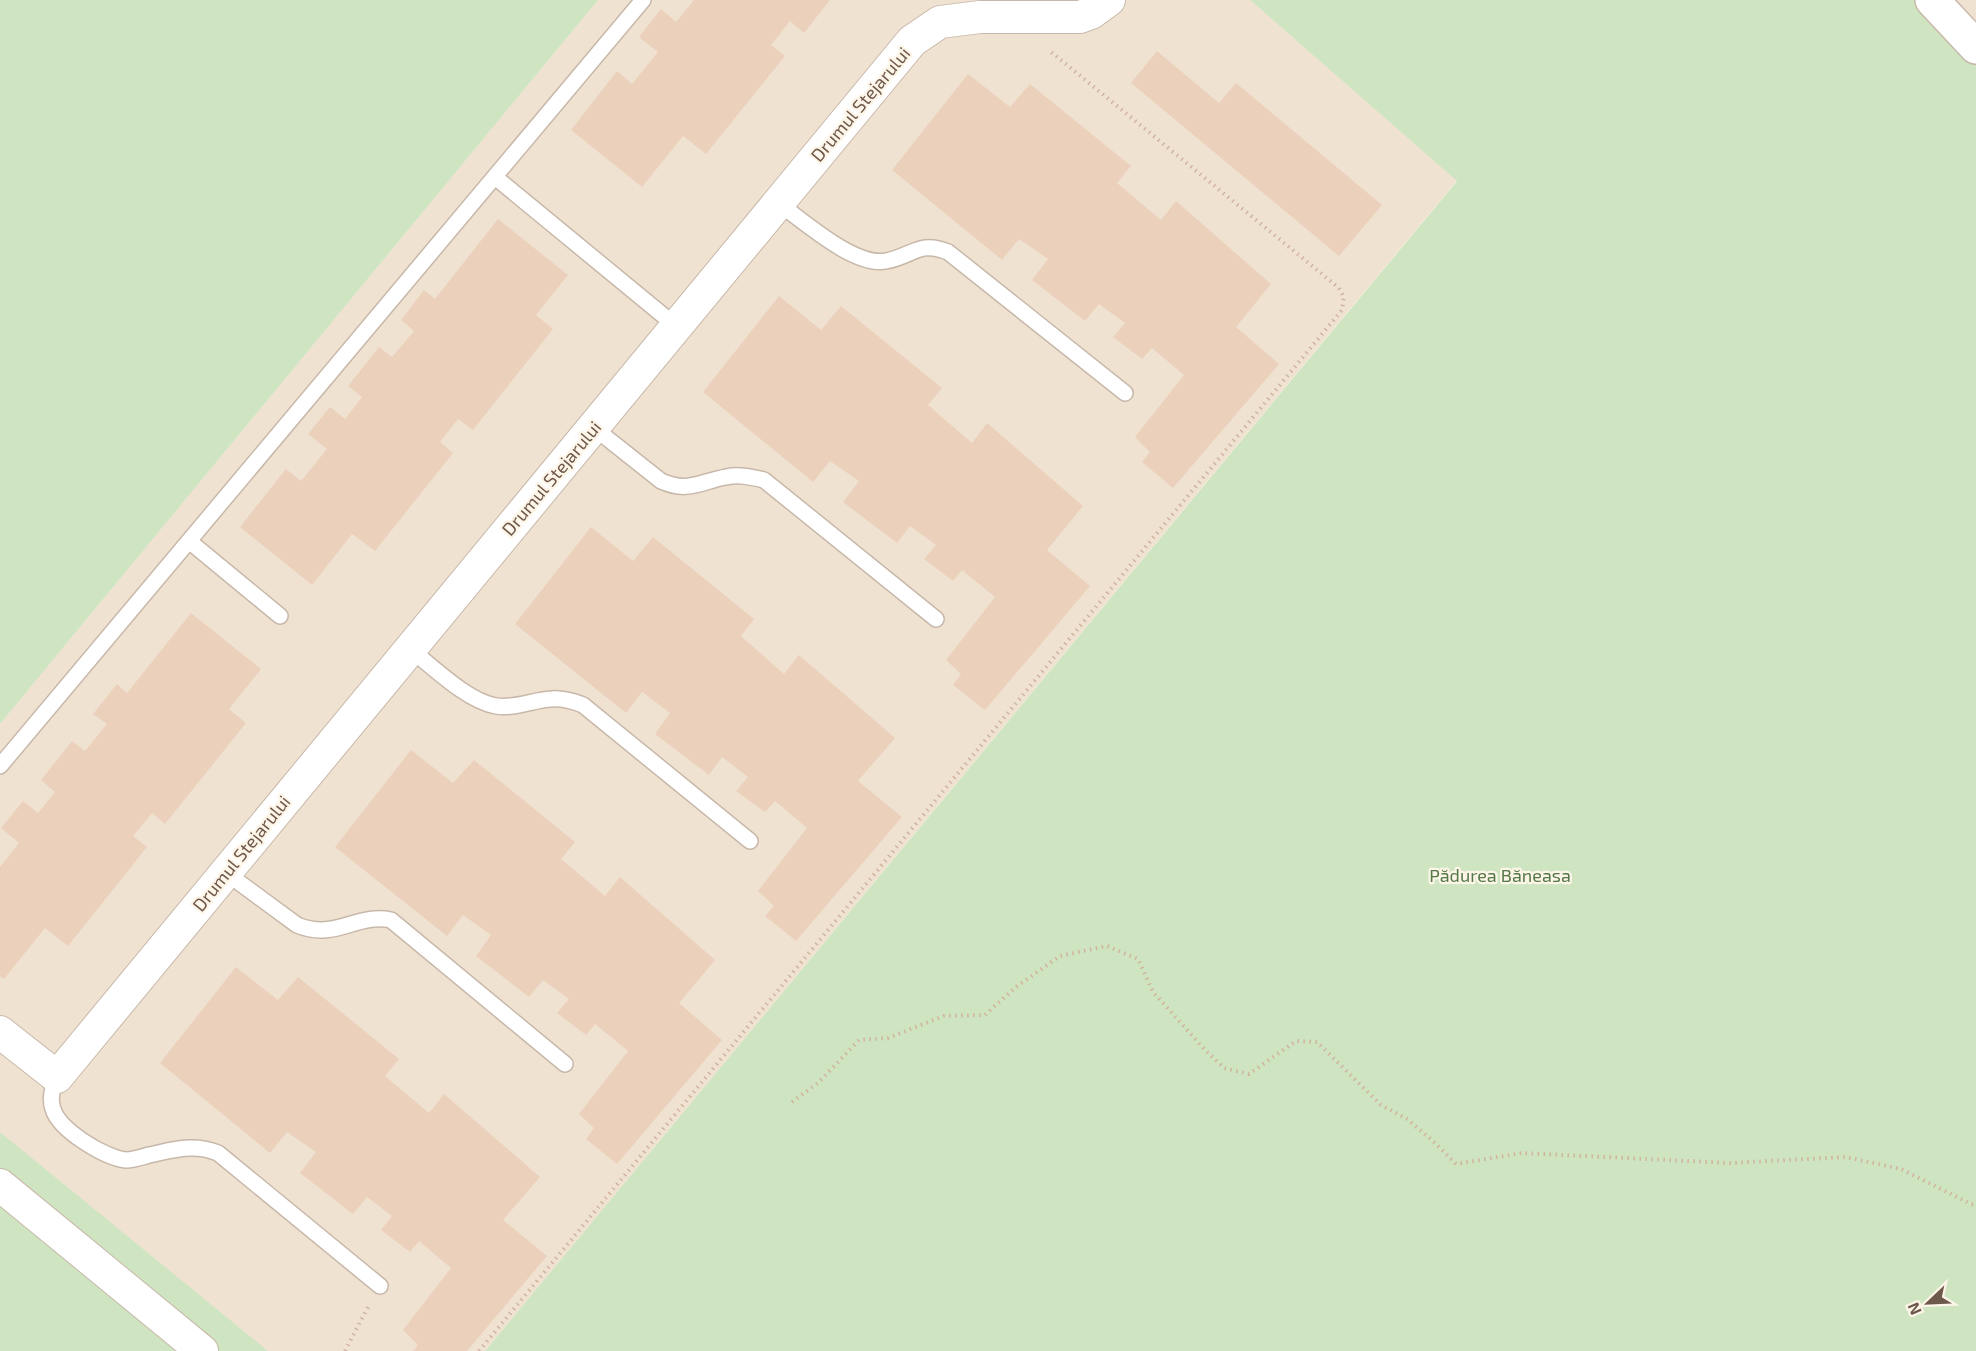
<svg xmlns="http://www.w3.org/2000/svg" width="1976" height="1351" font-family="'Exo 2',sans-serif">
	<rect width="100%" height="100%" fill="#f9f0e2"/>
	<!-- residential -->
	<path fill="#f0e2d1" d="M598,0H1250L1457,180L485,1351H0V724Z
		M1935,0H1976V27Z"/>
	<!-- green -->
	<path fill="#cfe5c2" d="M0,0H598L0,724Z
		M1250,0H1934L1976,45V1351H485L1457,181Z
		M0,1132L268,1351H0Z"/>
	<!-- building -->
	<path fill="#ebd0bc" d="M694,0H830L804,33L790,21L771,45L785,56L706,154L683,136L642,187L571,130L617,71L632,84L658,52L639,37L661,9L676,22Z
		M1157,51L1219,103L1236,83L1382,205L1339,256L1131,83Z
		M968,74L1010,107L1030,84L1131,166L1117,183L1161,220L1176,201L1271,284L1236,327L1279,364L1173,488L1142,462L1150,452L1135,437L1184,375L1152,348L1142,359L1113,337L1125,323L1099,304L1085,321L1032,280L1048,259L1019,239L1002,260L892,170Z
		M498,219L568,275L536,315L553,329L473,430L458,419L440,442L453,453L375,551L352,534L312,585L240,527L286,469L301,481L327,449L308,434L330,407L345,419L362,397L348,386L379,347L392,357L414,331L401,320L424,290L435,299Z
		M779,296L821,330L841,306L942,388L928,405L972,443L987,423L1083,506L1047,550L1090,586L985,710L953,685L961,674L946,660L995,597L962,570L953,581L924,559L936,545L910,526L897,543L843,502L859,481L830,461L813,482L703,392Z
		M591,527L633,561L653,537L754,619L741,636L784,674L799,655L895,738L858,781L902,817L796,941L765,916L774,906L758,891L807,828L775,801L765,812L736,791L748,777L722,757L709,775L655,734L670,713L642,692L626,713L515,624Z
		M191,613L261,669L229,709L246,723L165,824L152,813L133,836L147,847L68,946L45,928L4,979L0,976V867L19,843L1,828L23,801L38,813L55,792L41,780L72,741L85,751L107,724L93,714L117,684L127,693Z
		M411,750L453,783L474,760L575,842L561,859L605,896L620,877L715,960L679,1003L722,1040L617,1164L586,1139L594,1128L579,1114L628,1051L595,1024L586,1035L557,1013L569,999L543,980L529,997L476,956L491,935L463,915L447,936L335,847Z
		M236,967L278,1000L298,977L399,1059L385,1076L429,1113L444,1094L540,1177L503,1220L547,1256L467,1351H413L418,1345L403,1330L451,1268L419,1241L410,1252L381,1230L392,1216L367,1197L353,1214L300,1173L316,1152L287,1132L270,1153L160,1063Z"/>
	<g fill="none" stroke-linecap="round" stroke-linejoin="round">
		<!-- service casing -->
		<g stroke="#c8b8aa" stroke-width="18">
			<path id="service" d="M495,177L676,326
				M778,203C804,221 854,267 886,261C913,256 919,240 948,252L1125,393
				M593,427L661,481C688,493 699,482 726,477C739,474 751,477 764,480L936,619
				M189,541L280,616
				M410,649C433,667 467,701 496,706C514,709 533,700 551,699C563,698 573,701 583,705L750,841
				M0,766L643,0
				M225,872L297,925C336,941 355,913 391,920L565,1064
				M57,1077C53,1087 49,1098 53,1109C59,1130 105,1158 126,1160C134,1160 142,1157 149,1155C173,1150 194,1143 218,1153L380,1286"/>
		</g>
		<!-- minor casing -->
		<g stroke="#c8b8aa" stroke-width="34">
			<path id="minor" d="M0,1032L57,1077L912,41L940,22L980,17H1080L1091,13L1109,0
				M0,1185L202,1351"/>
		</g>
		<!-- tertiary casing -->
		<g stroke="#c8b8aa" stroke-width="36">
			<path id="tertiary" d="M1932,0L1976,47"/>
		</g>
		<!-- path -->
		<path stroke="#d0b4a0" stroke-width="4" stroke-dasharray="1.5 4.5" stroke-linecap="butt" d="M792,1102L819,1082L859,1040L888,1038L944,1016L985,1015L1016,987L1060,956L1107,946L1138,959L1153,992L1205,1050L1224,1068L1249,1074L1296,1041L1317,1042L1381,1105L1407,1119L1433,1141L1456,1164L1522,1153L1730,1163L1846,1157L1901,1169L1971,1204L1976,1205
			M345,1351L368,1307
			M479,1351L1342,310L1344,297L1339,288L1050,51"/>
		<!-- service -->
		<use href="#service" stroke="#fff" stroke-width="15"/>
		<!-- minor -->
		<use href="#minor" stroke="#fff" stroke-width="32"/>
		<!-- tertiary -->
		<use href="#tertiary" stroke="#fff" stroke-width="33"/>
	</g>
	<g text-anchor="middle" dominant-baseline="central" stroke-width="4.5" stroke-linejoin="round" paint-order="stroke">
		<!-- street labels -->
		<g font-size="18" fill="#6e584b" stroke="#fdf5e7">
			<text transform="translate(860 104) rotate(-50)">Drumul Stejarului</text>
			<text transform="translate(551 478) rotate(-50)">Drumul Stejarului</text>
			<text transform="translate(241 853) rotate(-51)">Drumul Stejarului</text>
		</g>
		<!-- park labels -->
		<g font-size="18" fill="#547848" stroke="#fdf5e7">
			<text x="1500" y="875">Pădurea Băneasa</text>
		</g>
	</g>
	<!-- north arrow -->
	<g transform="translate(1928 1303) rotate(247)" stroke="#fdf5e7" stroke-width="4.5" paint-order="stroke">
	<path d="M0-4.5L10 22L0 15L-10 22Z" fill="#6e584b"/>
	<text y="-9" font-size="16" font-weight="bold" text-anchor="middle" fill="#6e584b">N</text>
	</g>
</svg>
